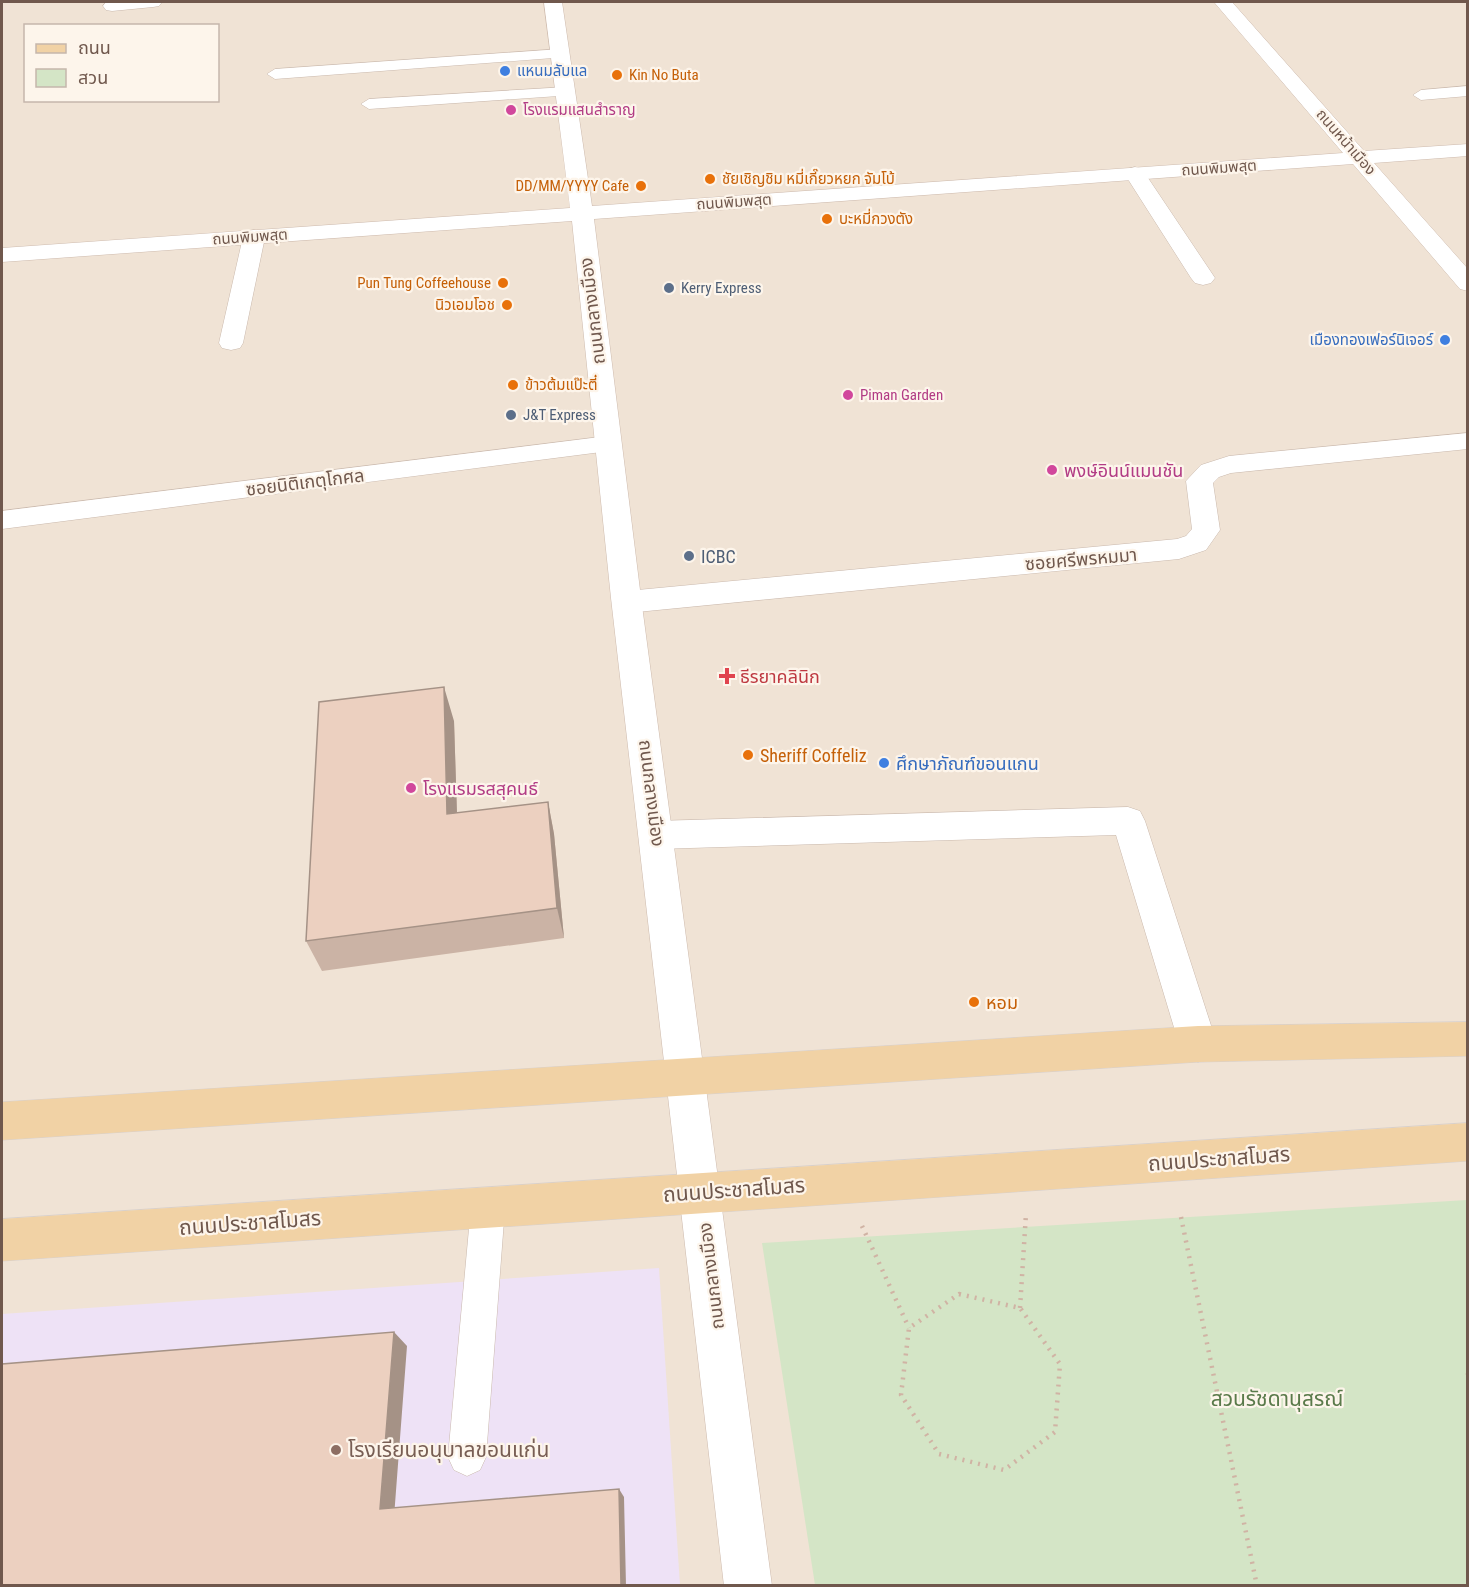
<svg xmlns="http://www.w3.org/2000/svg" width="1469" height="1587" font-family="'Roboto Condensed','Noto Sans Thai',sans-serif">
	<rect width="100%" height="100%" fill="#faf1e5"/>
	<!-- residential -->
	<path fill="#f0e3d5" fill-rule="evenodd" d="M2,2H1467V1585H2ZM26,26H218V100H26Z"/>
	<!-- education -->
	<path fill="#eee2f6" d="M659,1268L680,1585L2,1586V1314Z"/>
	<!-- green -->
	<path fill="#d4e5c6" d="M1467,1200V1585H815L762,1243Z"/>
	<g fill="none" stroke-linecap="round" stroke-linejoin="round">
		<!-- lane casing -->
		<g stroke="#cab9ad" stroke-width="1">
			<path id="lane" d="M561,49L569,54L566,57L275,79L267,74L275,69Z
				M1468,86V96L1421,100L1413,95L1421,90Z
				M567,87L573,89L575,92L573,95L369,109L361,104L369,99Z
				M488,1190L500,1195L505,1207L486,1457L480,1470L467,1476L454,1470L448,1457L471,1207L476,1195Z"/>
		</g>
		<!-- street casing -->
		<g stroke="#cab9ad" stroke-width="1">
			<path id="street" d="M106,2H162L159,6L153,7L112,11L106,10L103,6Z
				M1135,167L1142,169L1215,278L1211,283L1203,285L1195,283L1191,278L1124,173L1128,169Z
				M254,230L262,232L265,237L243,343L240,348L231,350L222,348L219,343L243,237L246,232Z
				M1468,433V449L1231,473L1219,477L1213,483L1220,530L1206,550L1179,559L627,613L617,609L612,602L617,595L627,591L1177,539L1186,536L1192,529L1186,481L1201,465L1229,456Z
				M608,436L617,438L621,444L617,450L2,529V511Z
				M1128,807L1140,811L1145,821L1217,1044L1211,1056L1198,1062L1185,1056L1179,1044L1116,835L657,849L645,845L640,835L645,825L657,821Z"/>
		</g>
		<!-- secondary casing -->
		<g stroke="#cebbae" stroke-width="1">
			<path id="secondary" d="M544,2H562L592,206L1343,153L1214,2H1232L1364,151L1468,144V156L1374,163L1468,269V291L1460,289L1353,164L594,219L641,598L772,1586H724L611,598L572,221L2,262V248L570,208Z"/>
		</g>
		<!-- primary casing -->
		<g stroke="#d7d0cd" stroke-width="1">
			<path id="primary" d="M1468,1022V1056L1198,1062L2,1140V1102L1198,1026Z
				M1468,1123V1161L2,1261V1219Z"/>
		</g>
		<!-- path -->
		<path stroke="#d0b3a4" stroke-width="4.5" stroke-dasharray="2 6" stroke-linecap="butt" d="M1181,1217L1257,1586
			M862,1226L909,1328
			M959,1294L1020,1308L1060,1364L1055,1432L1004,1470L939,1454L901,1395L909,1328Z
			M1020,1308L1026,1214
			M1468,1373V1376"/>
		<!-- lane -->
		<use href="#lane" fill="#fff" fill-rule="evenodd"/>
		<!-- street -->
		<use href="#street" fill="#fff" fill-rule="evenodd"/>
		<!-- secondary -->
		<use href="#secondary" fill="#fff" fill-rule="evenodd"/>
		<!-- primary -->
		<use href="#primary" fill="#f1d2a5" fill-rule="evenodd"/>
	</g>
	<!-- wall -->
	<path fill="#cbb3a5" d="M454,721L457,813L548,802L554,834L564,938L322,971L306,941Z"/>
	<!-- shaded-wall -->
	<path fill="#a59286" d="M444,687L454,721L458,846L447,814Z
		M548,802L554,834L564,938L557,908Z
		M394,1332L407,1346L394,1517L380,1509Z
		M619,1489L624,1497L626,1586H621Z"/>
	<!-- building -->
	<path fill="#ecd0c0" stroke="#a59286" stroke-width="1.5" d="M444,687L447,814L548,802L557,908L306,941L319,702Z
		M394,1332L380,1509L619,1489L621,1586H2V1364Z"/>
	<!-- markers -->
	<g fill="#3f7fe0" stroke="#fdf5eb" stroke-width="2">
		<circle cx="505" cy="71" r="6"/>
		<circle cx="1445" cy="340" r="6"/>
		<circle cx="884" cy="763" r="6"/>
	</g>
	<g fill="#e8710a" stroke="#fdf5eb" stroke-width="2">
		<circle cx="617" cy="75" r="6"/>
		<circle cx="710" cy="179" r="6"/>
		<circle cx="641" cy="186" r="6"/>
		<circle cx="827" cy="219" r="6"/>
		<circle cx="503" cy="283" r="6"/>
		<circle cx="507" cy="305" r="6"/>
		<circle cx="513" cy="385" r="6"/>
		<circle cx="748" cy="755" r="6"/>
		<circle cx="974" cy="1002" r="6"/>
	</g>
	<g fill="#d1479c" stroke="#fdf5eb" stroke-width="2">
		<circle cx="511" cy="110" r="6"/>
		<circle cx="848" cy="395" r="6"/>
		<circle cx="1052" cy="470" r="6"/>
		<circle cx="411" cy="788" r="6"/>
	</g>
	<g fill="#5c6f8a" stroke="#fdf5eb" stroke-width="2">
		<circle cx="669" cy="288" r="6"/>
		<circle cx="511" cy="415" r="6"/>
		<circle cx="689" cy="556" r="6"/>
	</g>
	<path fill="#e0444e" stroke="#fdf5eb" stroke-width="2" d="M724 667h6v6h6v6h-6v6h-6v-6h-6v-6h6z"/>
	<circle fill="#8d6e63" stroke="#fdf5eb" stroke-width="2" cx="336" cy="1450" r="6"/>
	<g text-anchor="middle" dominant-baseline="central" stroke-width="4.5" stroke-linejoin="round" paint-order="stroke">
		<!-- far-shop labels -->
		<g font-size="15" fill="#366cbe" stroke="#fdf5eb" text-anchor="start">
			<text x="517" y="71">แหนมลับแล</text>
			<text x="1433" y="340" text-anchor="end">เมืองทองเฟอร์นิเจอร์</text>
		</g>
		<!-- far-food labels -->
		<g font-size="15" fill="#c56008" stroke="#fdf5eb" text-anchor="start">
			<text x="629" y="75">Kin No Buta</text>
			<text x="722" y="179">ชัยเชิญชิม หมี่เกี๊ยวหยก จัมโบ้</text>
			<text x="629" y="186" text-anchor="end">DD/MM/YYYY Cafe</text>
			<text x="839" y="219">บะหมี่กวงตัง</text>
			<text x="491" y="283" text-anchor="end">Pun Tung Coffeehouse</text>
			<text x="495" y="305" text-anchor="end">นิวเอมโอช</text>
			<text x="525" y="385">ข้าวต้มแป๊ะตี๋</text>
		</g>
		<!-- far-hotel labels -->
		<g font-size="15" fill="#b23c85" stroke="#fdf5eb" text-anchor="start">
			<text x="523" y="110">โรงแรมแสนสำราญ</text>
			<text x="860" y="395">Piman Garden</text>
		</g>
		<!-- far-street labels -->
		<g font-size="15" fill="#70584d" stroke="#fdf5eb">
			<text transform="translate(1346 142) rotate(49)">ถนนหน้าเมือง</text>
			<text transform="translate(1219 168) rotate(-4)">ถนนพิมพสุต</text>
			<text transform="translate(734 202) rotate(-4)">ถนนพิมพสุต</text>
			<text transform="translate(250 237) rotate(-4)">ถนนพิมพสุต</text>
		</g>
		<!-- far-service labels -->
		<g font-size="15" fill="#4e5e75" stroke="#fdf5eb" text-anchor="start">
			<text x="681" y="288">Kerry Express</text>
			<text x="523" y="415">J&amp;T Express</text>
		</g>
		<!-- street labels -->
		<g font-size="18" fill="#70584d" stroke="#fdf5eb">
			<text transform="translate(592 311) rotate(-97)">ถนนกลางเมือง</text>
			<text transform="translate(305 482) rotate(-7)">ซอยนิติเกตุโกศล</text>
			<text transform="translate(1081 559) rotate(-5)">ซอยศรีพรหมมา</text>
			<text transform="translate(652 793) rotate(83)">ถนนกลางเมือง</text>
			<text transform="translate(711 1276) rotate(-97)">ถนนกลางเมือง</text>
		</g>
		<!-- hotel labels -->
		<g font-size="18" fill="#b23c85" stroke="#fdf5eb" text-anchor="start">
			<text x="1064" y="470">พงษ์อินน์แมนชัน</text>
			<text x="423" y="788">โรงแรมรสสุคนธ์</text>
		</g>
		<!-- service labels -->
		<g font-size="18" fill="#4e5e75" stroke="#fdf5eb" text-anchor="start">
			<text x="701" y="556">ICBC</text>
		</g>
		<!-- health labels -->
		<g font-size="18" fill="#be3a42" stroke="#fdf5eb" text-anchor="start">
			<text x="740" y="676">ธีรยาคลินิก</text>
		</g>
		<!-- food labels -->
		<g font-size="18" fill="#c56008" stroke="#fdf5eb" text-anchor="start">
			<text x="760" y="755">Sheriff Coffeliz</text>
			<text x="986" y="1002">หอม</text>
		</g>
		<!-- shop labels -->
		<g font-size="18" fill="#366cbe" stroke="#fdf5eb" text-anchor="start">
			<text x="896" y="763">ศึกษาภัณฑ์ขอนแกน</text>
		</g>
		<!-- near-street labels -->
		<g font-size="21" fill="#70584d" stroke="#fdf5eb">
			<text transform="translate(1219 1159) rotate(-4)">ถนนประชาสโมสร</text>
			<text transform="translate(734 1190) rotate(-4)">ถนนประชาสโมสร</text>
			<text transform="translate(250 1223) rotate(-4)">ถนนประชาสโมสร</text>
		</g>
		<!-- near-park labels -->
		<g font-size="21" fill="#5a7a4a" stroke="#fdf5eb">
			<text x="1277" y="1399">สวนรัชดานุสรณ์</text>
		</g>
		<!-- near-education labels -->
		<g font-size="21" fill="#785e54" stroke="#fdf5eb" text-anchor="start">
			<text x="348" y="1450">โรงเรียนอนุบาลขอนแก่น</text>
		</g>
	</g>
	<!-- border -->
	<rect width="1469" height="1587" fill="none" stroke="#70584d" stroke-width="6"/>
	<!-- legend -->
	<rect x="24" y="24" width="195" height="78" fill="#fdf5eb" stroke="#c5b6ac" stroke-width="1.5"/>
	<rect x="36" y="44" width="30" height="9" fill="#f1d2a5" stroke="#c5b6ac" stroke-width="1.5"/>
	<text x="78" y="54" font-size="18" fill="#70584d">ถนน</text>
	<rect x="36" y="69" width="30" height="18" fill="#d4e5c6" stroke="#c5b6ac" stroke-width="1.5"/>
	<text x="78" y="84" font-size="18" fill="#70584d">สวน</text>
</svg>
